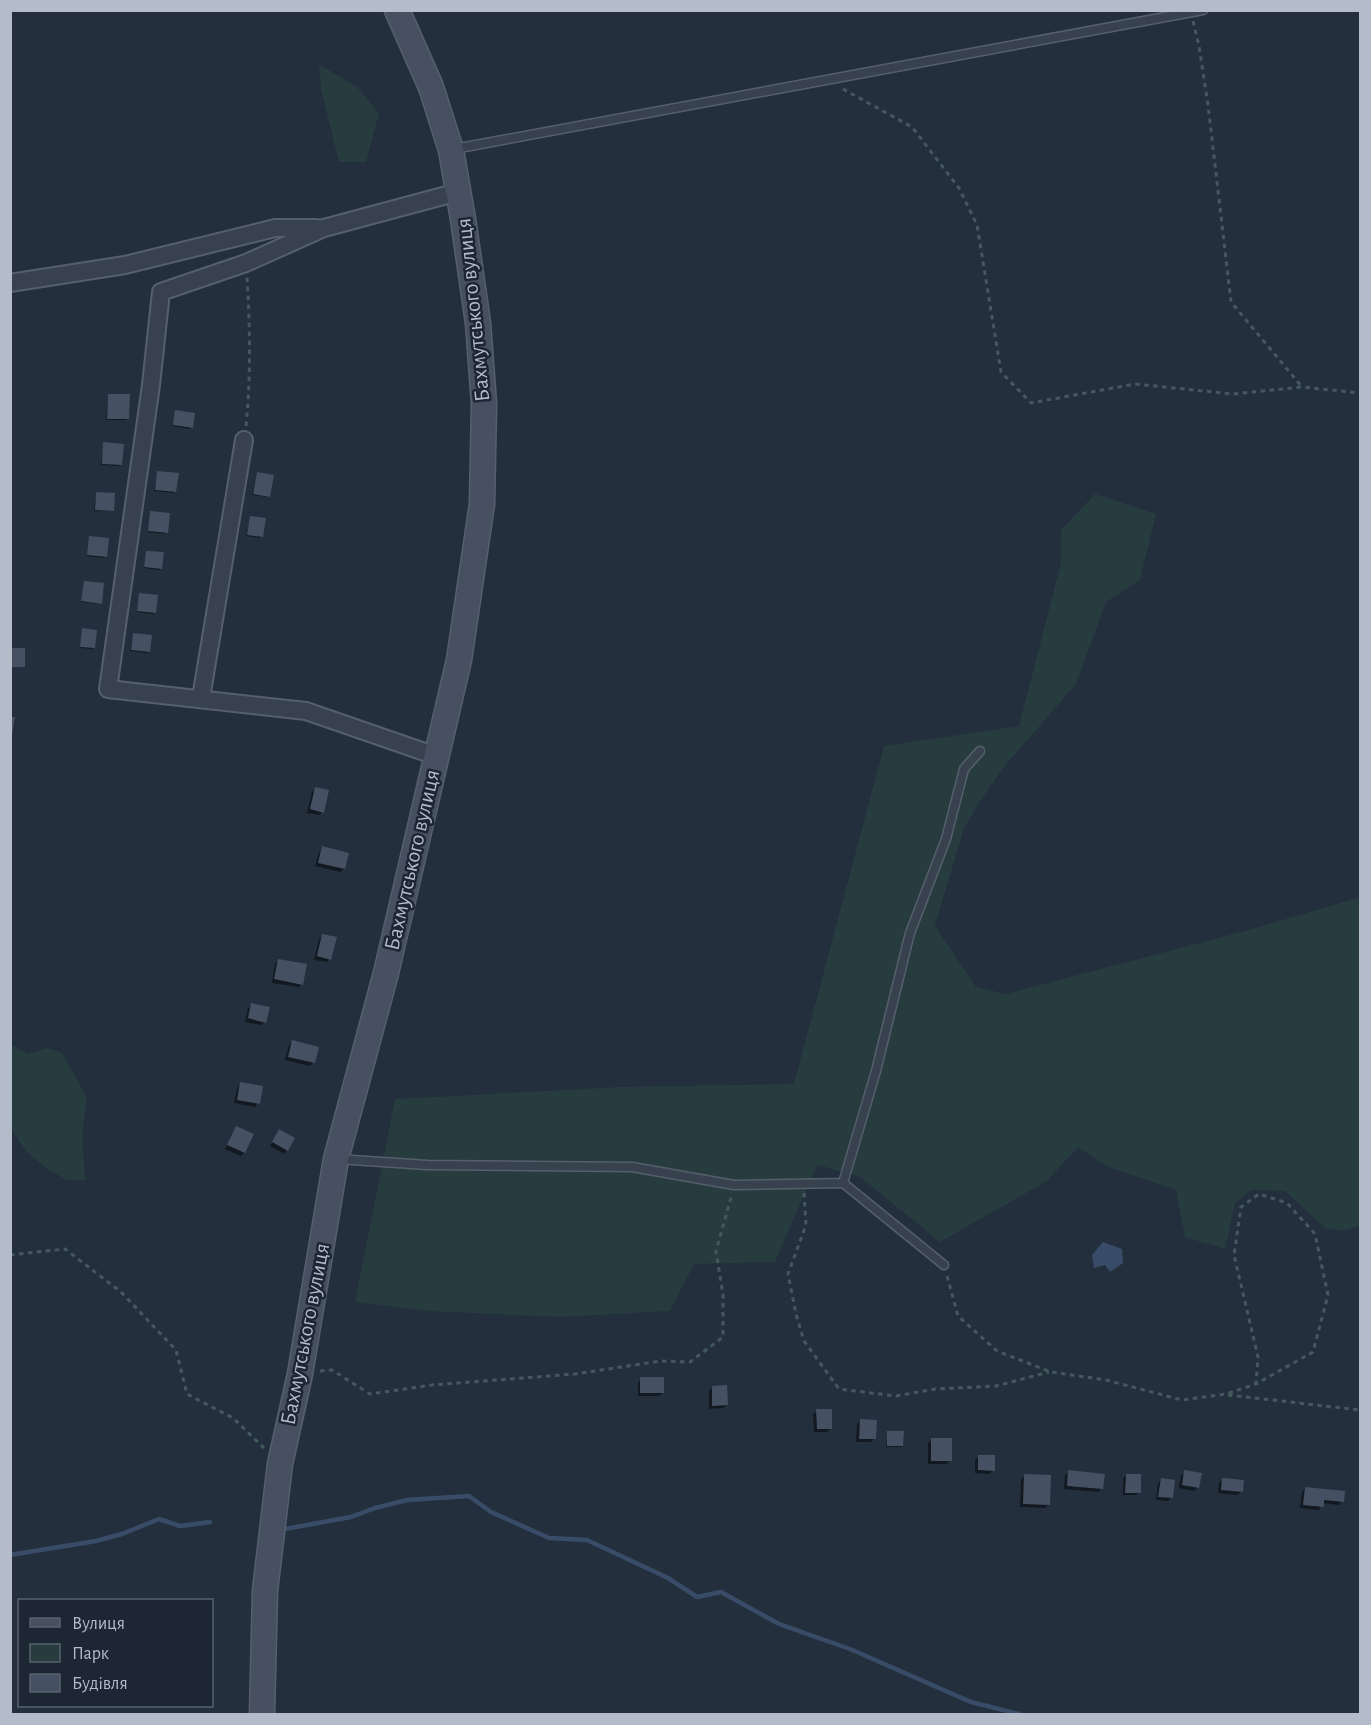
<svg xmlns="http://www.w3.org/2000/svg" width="1371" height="1725" font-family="'Alegreya Sans',sans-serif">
	<rect width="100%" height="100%" fill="#242f3e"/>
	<!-- green -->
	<path fill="#263c3f" d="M319,64L357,87L379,113L366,162H339L321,89Z
		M1095,494L1156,514L1140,580L1106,602L1076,684L1004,767L980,801L964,828L935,926L976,987L1006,994L1249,930L1360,897V1226L1342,1231L1325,1228L1285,1191L1251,1190L1235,1203L1225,1249L1185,1237L1176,1190L1106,1166L1078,1147L1047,1181L940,1242L859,1176L817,1165L775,1262L694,1264L670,1311L561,1317L429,1311L355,1302L395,1099L621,1087L794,1084L884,746L1019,726L1061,563V530Z
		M10,1044L28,1054L48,1048L62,1053L87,1098L82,1135L85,1180H67L47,1169L26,1151L11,1129Z"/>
	<!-- water -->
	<path fill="#394c67" d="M1103,1242L1122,1249L1123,1263L1110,1272L1105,1265L1094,1268L1092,1255Z"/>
	<!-- shadow -->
	<path fill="#0007" d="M108,395L128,418L126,420H106Z
		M176,411L192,427L190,429L173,426Z
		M104,444L121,464L119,466L101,465Z
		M158,472L175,492L174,493L154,491Z
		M257,473L269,496L267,497L252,495Z
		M96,494L112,510L111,511H94Z
		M151,512L166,532L165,534L148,532Z
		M251,517L261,537L260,538L246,536Z
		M90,537L106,557L104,558L87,556Z
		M146,552L161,568L159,570L144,568Z
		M84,582L100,603L99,604L81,602Z
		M140,594L154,613L153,614L137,612Z
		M83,630L94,648L92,649L80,648Z
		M133,635L149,651L147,653L130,651Z
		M315,789L323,812L319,815L307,813L312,792Z
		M322,848L344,869L340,872L315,866L319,852Z
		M322,936L330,959L327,962L314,960L319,939Z
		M279,961L302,984L299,987L272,983L275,964Z
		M252,1005L265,1022L261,1025L245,1022L248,1008Z
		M292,1042L317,1048L313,1063L310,1066L285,1060L289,1045Z
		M240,1084L258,1103L255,1107L234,1103L237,1088Z
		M237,1128L244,1153L241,1156L225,1149Z
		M276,1135L287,1150L284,1154L270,1146Z
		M641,1379L663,1393L659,1396H638V1383Z
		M712,1388L727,1405L723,1408L709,1409V1391Z
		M817,1411L831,1428L827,1432H814L813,1414Z
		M861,1421L874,1439L871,1442H856L857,1424Z
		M888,1432L902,1446L901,1447H886Z
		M932,1439L950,1460L947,1464H928V1443Z
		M979,1456L993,1470L990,1474L975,1473V1460Z
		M1069,1472L1102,1489L1098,1492L1064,1489L1065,1475Z
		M1185,1472L1198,1487L1194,1491L1179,1488L1181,1475Z
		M1025,1475L1049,1504L1045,1508L1020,1507L1021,1479Z
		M1126,1475L1140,1492L1136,1495H1123V1479Z
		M1161,1480L1171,1498L1168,1501L1156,1500L1158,1483Z
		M1222,1480L1242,1491L1238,1495L1218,1493L1219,1483Z
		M1305,1488L1342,1501L1339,1505L1322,1503L1319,1510L1300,1508L1302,1492Z"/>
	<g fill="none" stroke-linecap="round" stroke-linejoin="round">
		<!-- stream -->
		<path stroke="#394c67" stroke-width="4.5" d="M285,1529L351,1517L375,1508L407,1500L469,1496L491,1512L549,1538L587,1540L668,1578L697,1597L721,1592L779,1624L850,1649L971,1702L1019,1714
			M10,1555L96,1541L122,1534L159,1519L180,1526L210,1522"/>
	</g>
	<!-- building -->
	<path fill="#455162" d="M108,394H130L129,419H107Z
		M175,410L195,413L193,428L173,425Z
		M103,442L124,444L122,465L102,464Z
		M157,471L179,473L176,492L155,490Z
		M257,472L274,475L270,497L253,494Z
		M96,492L115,493L114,511L95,510Z
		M150,511L170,513L168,533L148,531Z
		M250,516L266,518L263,537L247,535Z
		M89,536L109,538L107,557L87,555Z
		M146,551L164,552L162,569L144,567Z
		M84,581L104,583L102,604L81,601Z
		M139,593L158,595L156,613L137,611Z
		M82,628L97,630L95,648L80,647Z
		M133,633L152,635L150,652L131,650Z
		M10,648H25V667H10Z
		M10,717H15L12,735H10Z
		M315,787L329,790L324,813L310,809Z
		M322,846L349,853L345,869L318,863Z
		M322,934L337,937L331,960L317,956Z
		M278,959L307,964L303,985L274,979Z
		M251,1003L270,1007L266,1023L248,1018Z
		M292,1040L319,1047L315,1063L288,1057Z
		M240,1082L263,1086L260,1104L237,1100Z
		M236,1126L254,1134L245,1153L227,1145Z
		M279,1129L295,1138L288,1151L272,1142Z
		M640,1377H664V1393H640Z
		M727,1385L728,1405L712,1406V1386Z
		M816,1409H832V1429H817Z
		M860,1419L877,1420L876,1439H859Z
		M887,1431H904L903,1446H887Z
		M931,1438H952V1461H931Z
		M978,1455H995V1471L978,1470Z
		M1068,1470L1105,1474L1103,1489L1067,1486Z
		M1184,1470L1202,1473L1199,1488L1182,1485Z
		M1024,1474L1051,1475L1050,1505L1023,1504Z
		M1126,1474H1141V1493H1125Z
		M1161,1478L1175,1480L1173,1498L1158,1497Z
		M1222,1478L1244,1480L1243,1492L1221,1490Z
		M1305,1487L1345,1491L1344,1502L1324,1500V1507L1303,1505Z"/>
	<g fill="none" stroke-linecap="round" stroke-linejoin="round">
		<!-- lane casing -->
		<g stroke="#565f6c" stroke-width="11">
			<path id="lane" d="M454,149L1203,10
				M337,1159L427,1165L632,1167L734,1185L843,1183L944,1265
				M843,1183L876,1071L910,933L946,839L964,769L980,751"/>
		</g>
		<!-- street casing -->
		<g stroke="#565f6c" stroke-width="20">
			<path id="street" d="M10,283L125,265L275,228H317
				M201,698L244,440
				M436,756L306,711L108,689L151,385L161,292L246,263L324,228L458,192"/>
		</g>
		<!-- secondary casing -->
		<g stroke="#565f6c" stroke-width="27">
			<path id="secondary" d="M262,1714L265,1591L280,1464L300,1374L336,1159L386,973L459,660L482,504L484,404L478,323L463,219L451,150L431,87L397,10"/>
		</g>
		<!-- path -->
		<path stroke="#44595c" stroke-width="3" stroke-dasharray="4.5 4.5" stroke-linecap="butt" d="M1193,21L1199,46L1208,105L1231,302L1302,387
			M843,89L912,127L959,188L977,225L1001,372L1031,403L1135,384L1233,394L1302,387L1360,393
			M246,426C251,376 250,327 247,277
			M804,1193L806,1225L788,1274L796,1314L804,1341L839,1389L896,1396L935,1389L996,1386L1049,1372
			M10,1255L65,1249L121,1292L176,1350L187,1394L233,1418L264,1448
			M947,1276L958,1316L997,1351L1051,1372L1106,1380L1182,1400L1226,1394L1256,1384L1313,1352L1328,1295L1315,1234L1287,1203L1259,1194L1241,1207L1234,1255L1258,1357L1256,1384
			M320,1371L332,1370L370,1394L432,1385L575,1374L661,1361L690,1362L723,1337V1295L716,1251L732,1194
			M1228,1395L1360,1410"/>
		<!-- lane -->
		<use href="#lane" stroke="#38414e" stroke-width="8"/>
		<!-- street -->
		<use href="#street" stroke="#38414e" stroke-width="16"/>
		<!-- secondary -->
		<use href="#secondary" stroke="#465061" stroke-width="24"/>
	</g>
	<g text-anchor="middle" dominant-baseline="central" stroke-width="5" stroke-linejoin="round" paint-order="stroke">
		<!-- street labels -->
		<g font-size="22" fill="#b4bcc9" stroke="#1d2633">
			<text transform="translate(473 310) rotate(-96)">Бахмутського вулиця</text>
			<text transform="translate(412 860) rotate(-77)">Бахмутського вулиця</text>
			<text transform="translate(305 1334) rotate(-79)">Бахмутського вулиця</text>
		</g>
	</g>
	<!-- border -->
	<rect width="1371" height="1725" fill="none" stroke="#b4bcc9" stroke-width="24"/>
	<!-- legend -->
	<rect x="18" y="1599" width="195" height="108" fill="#1d2633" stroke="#59626f" stroke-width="1.5"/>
	<rect x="30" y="1618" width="30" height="9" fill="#465061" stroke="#59626f" stroke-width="1.5"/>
	<text x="72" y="1629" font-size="18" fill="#b4bcc9">Вулиця</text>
	<rect x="30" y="1644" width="30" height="18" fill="#263c3f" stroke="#59626f" stroke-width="1.5"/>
	<text x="72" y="1659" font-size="18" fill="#b4bcc9">Парк</text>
	<rect x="30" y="1674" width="30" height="18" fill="#455162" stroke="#59626f" stroke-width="1.5"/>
	<text x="72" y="1689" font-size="18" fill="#b4bcc9">Будівля</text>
</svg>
